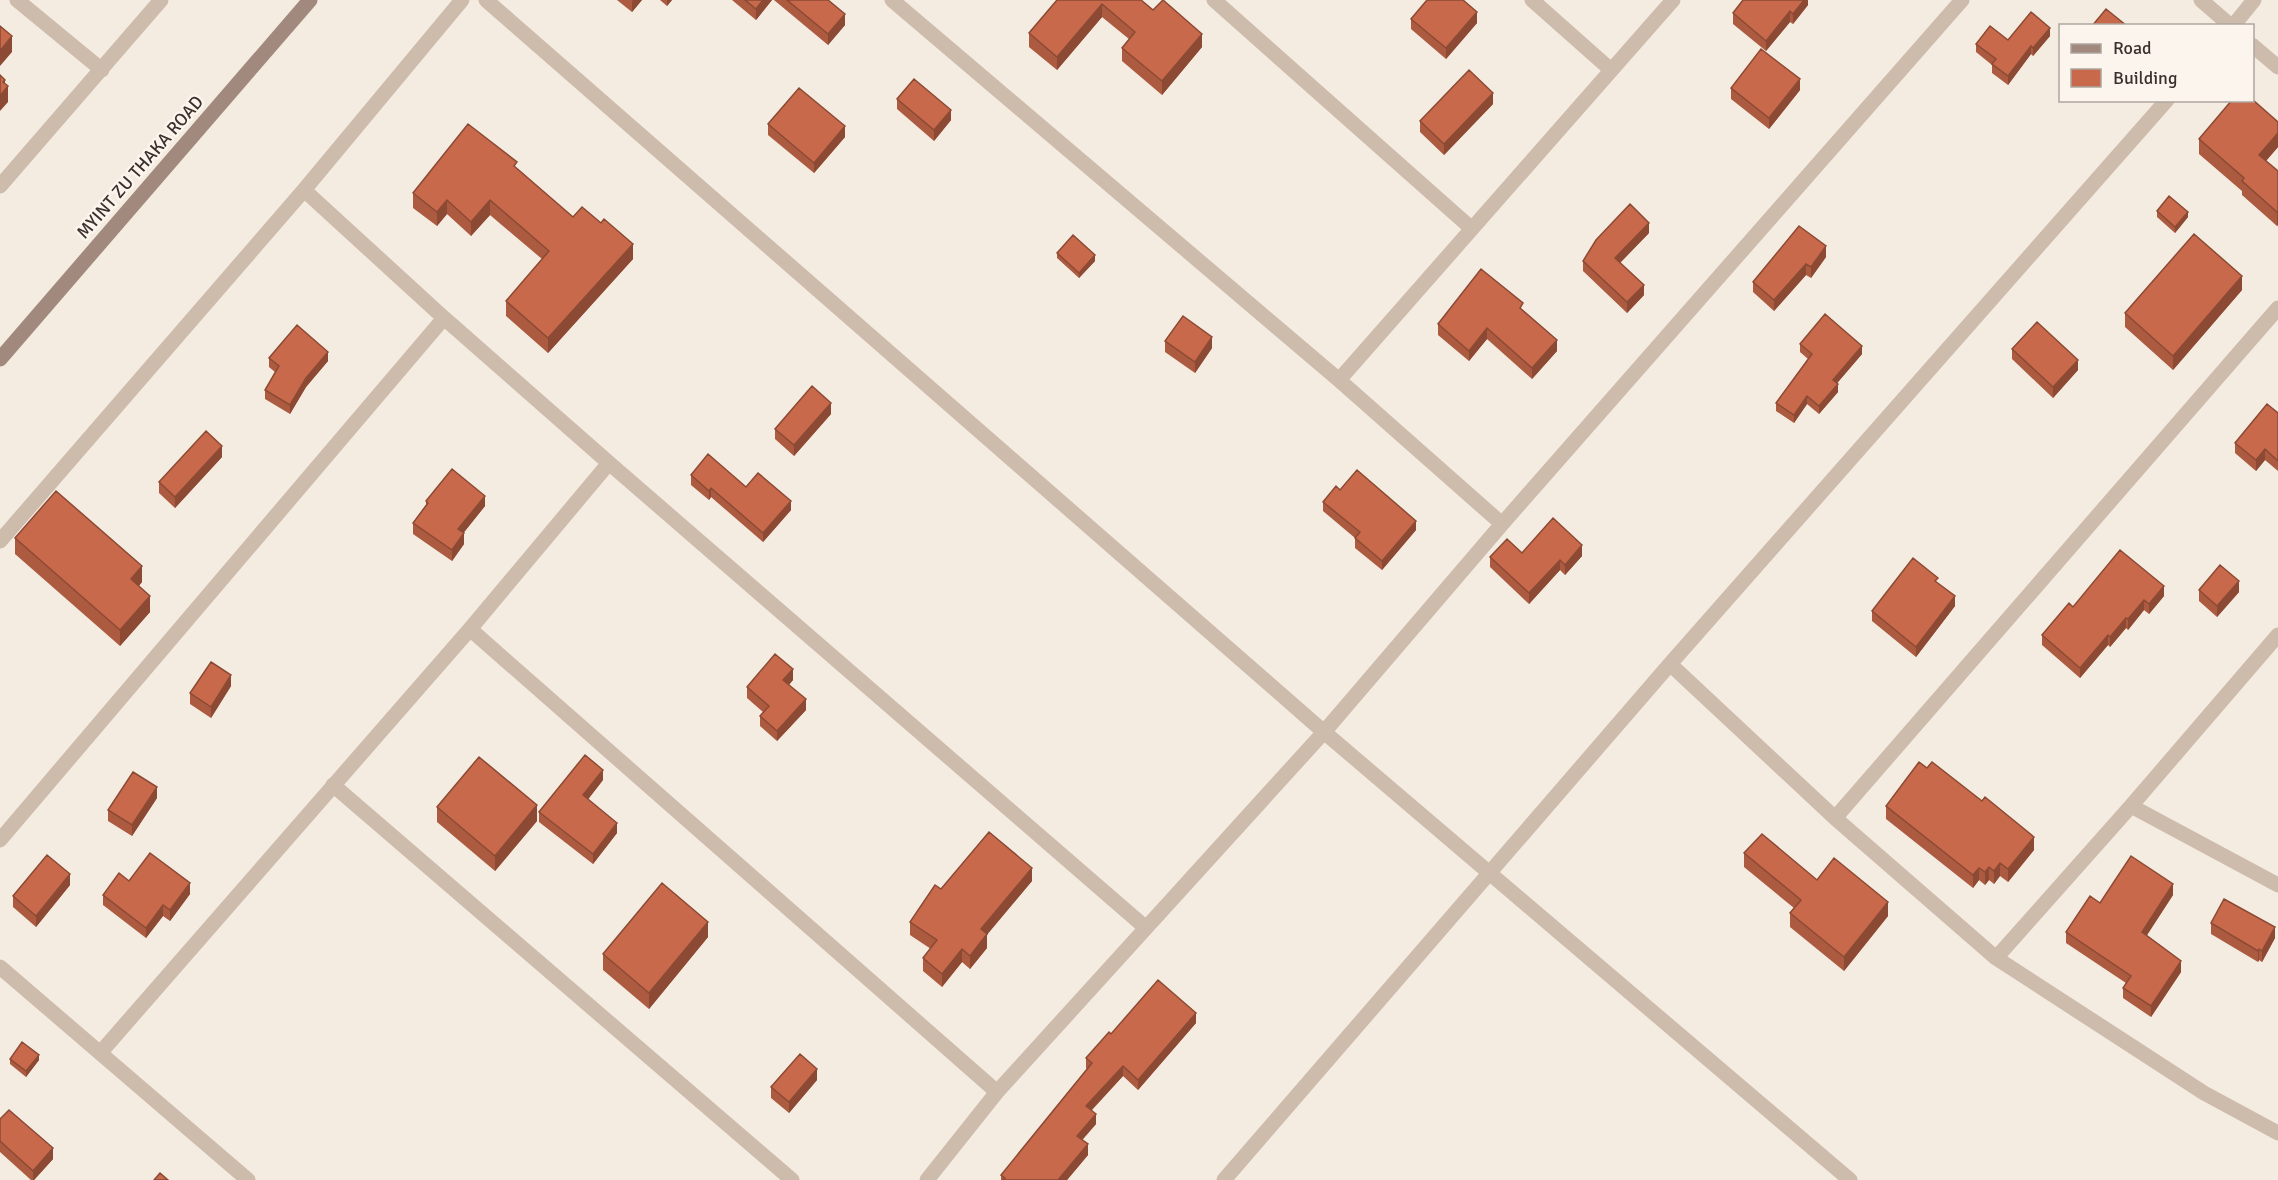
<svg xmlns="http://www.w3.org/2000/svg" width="2278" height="1180" font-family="Signika,sans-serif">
	<rect width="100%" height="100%" fill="#f4ebe1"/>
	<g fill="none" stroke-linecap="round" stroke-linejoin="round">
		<!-- street -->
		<path stroke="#cdbbac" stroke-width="15" d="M17,0L102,70
			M486,0L1324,732L1850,1180
			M892,0L1339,380L1502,524
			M1214,0L1471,228
			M1532,0L1611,70
			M2201,0L2231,26
			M2233,26L2254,0
			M2252,45L2278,67
			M0,186L161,0
			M1339,380L1673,0
			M609,463L1146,928L1324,732L1502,524L1962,0
			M0,541L304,190L462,0
			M470,629L997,1092
			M1670,664L1835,818L1996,958L2204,1093L2278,1133
			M333,785L792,1180
			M2131,806L2278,885
			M1835,818L2278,308
			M0,840L444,318L304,190
			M1996,958L2131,806L2278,635
			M0,967L248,1180
			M101,1052L470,629L609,463L444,318
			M927,1180L997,1092L1146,928
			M1224,1180L1670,664L2167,100"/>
		<!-- secondary -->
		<path stroke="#a18a7d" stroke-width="15" d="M0,359L310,0"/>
	</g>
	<!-- wall -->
	<path fill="#ac5a40" d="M617,0H642L632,12Z
		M660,0H672L667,6Z
		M732,0H772L756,20Z
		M774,0H828L845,25L828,45Z
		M1057,0H1141L1202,47L1162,95L1122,61V48L1129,39L1102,17L1057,70L1029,47V33Z
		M1808,0V5L1793,24L1790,22L1766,51L1733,24V13Z
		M1411,19L1477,23L1446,59L1411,29Z
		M2050,36L2033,56L2031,54L2008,85L1992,73V65L1976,52V44Z
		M1731,88L1800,90L1769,129L1731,99Z
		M897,99L951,120L934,141L897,109Z
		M1493,104L1444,155L1420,132V121Z
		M2278,122V147L2266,161L2278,171V225L2277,226L2242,195V191L2199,154V139Z
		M768,124L845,137L814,173L768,135Z
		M517,168L573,217L633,259L548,353L506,316V301L542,259L490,215L471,236L447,214L437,226L413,208V193Z
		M2157,211L2188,217L2175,233L2157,217Z
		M1649,233L1620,263L1644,295L1627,313L1583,271V261Z
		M1057,253L1095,261L1079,278L1057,258Z
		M1826,257L1811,278L1806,275L1774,311L1753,292V282Z
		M2242,290L2173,370L2125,327V313Z
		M1523,310L1557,351L1532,379L1487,339L1469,361L1438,335V324Z
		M1165,341L1212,348L1195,373L1165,352Z
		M1800,344L1862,354L1837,383L1838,392L1819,414L1807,404L1794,423L1776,411V403L1808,359L1800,352Z
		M2012,349L2078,370L2053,398L2012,359Z
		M269,358L328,361L306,387L290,414L265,399V390L275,372L269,367Z
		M2278,413V471L2265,460L2256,471L2235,453V443Z
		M831,414L794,456L775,439V429Z
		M222,457L175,508L159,493V482Z
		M691,475L746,487L791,510L763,542L711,497L709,500L691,485Z
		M1340,490L1416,530L1382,570L1355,548V538L1323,511V502Z
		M426,501L485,506L463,533L464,544L452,561L413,534V523L426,505Z
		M15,538L142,582L139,586L150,612L120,646L15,554Z
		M1522,553L1582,556L1565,575L1560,570L1529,604L1490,567V557Z
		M2199,590L2239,592L2217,617L2199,601Z
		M2164,596L2149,614L2144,610L2128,630L2126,628L2110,647L2108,645L2080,678L2042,645V635L2073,607Z
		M1955,606L1916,657L1872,621V611Z
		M793,680L789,685L806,710L777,741L760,726V716L763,712L747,698V687Z
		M231,686L211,718L190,704V693Z
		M603,780L588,799L617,833L593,864L539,822V812Z
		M157,798L132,836L108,821V810Z
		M1886,806L2034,850L2008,882L2000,876L1994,884L1989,880L1985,885L1979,880L1973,888L1886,819Z
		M437,807L537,821L495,871L437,822Z
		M1744,853L1888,916L1844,971L1790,927V913L1794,908L1744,867Z
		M129,881L190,894L170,921L163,916L146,938L103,905V895Z
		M1032,881L987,934V948L970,969L962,962L942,987L923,971V958L931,949L910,935V922L941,889Z
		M70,885L36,927L13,907V896Z
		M2173,895L2146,936L2181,972L2151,1017L2123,998V988L2126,983L2066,943V932L2100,903Z
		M2211,923L2275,938L2262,962L2259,960L2258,962L2211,934Z
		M708,937L649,1009L603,970V954Z
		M1196,1023L1138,1090L1123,1076L1092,1110L1096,1124L1082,1140L1088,1155L1067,1180H1001V1175L1087,1069L1086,1068V1058L1111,1034Z
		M10,1059L39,1060L26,1077L10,1064Z
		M817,1080L789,1113L771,1098V1087Z
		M0,1119L53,1159L34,1180H31L0,1152Z"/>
	<!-- shaded-wall -->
	<path fill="#8c4a34" d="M633,0H642L632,12V2Z
		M667,0H672L667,6Z
		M763,0H772L756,20V9Z
		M1804,0H1808V5L1793,24V14Z
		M1102,4V17L1057,70V57Z
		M1790,11V22L1766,51V41Z
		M1477,12V23L1446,59V48Z
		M845,14V25L828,45V34Z
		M2050,28V36L2033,56V48Z
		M1202,34V47L1162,95V81Z
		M12,36V52L0,66V51Z
		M2031,46V54L2008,85V76Z
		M1800,79V90L1769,129V118Z
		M5,80V90L8,86V102L0,111V96L3,82Z
		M1493,93V104L1444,155V144Z
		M951,110V120L934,141V130Z
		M845,126V137L814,173V163Z
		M2278,133V147L2259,169V155Z
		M447,200V214L437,226V212Z
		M490,200V215L471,236V222Z
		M2278,211V225L2277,226V212Z
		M2188,212V217L2175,233V227Z
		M1649,223V233L1615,268V258Z
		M633,244V259L548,353V338Z
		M1826,246V257L1811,278V267Z
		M1095,255V261L1079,278V273Z
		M1806,264V275L1774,311V300Z
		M2242,276V290L2173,370V356Z
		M1644,285V295L1627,313V302Z
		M1487,328V339L1469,361V351Z
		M1212,337V348L1195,373V362Z
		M1557,340V351L1532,379V368Z
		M1862,346V354L1833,388V380Z
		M328,352V361L306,387L290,414V405L306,378Z
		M2078,360V370L2053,398V387Z
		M1838,384V392L1819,414V406Z
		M1807,396V404L1794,423V415Z
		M831,403V414L794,456V445Z
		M222,446V457L175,508V497Z
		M2265,449V460L2256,471V460Z
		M711,488V497L709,500V491Z
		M485,496V506L458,540V529Z
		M791,501V510L763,542V533Z
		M1416,521V530L1382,570V561Z
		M464,533V544L452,561V550Z
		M1582,545V556L1565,575V565Z
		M1560,560V570L1529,604V593Z
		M142,566V582L131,595V579Z
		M2239,581V592L2217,617V606Z
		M2164,586V596L2149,614V604Z
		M150,596V612L120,646V630Z
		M1955,596V606L1916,657V647Z
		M2144,600V610L2128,630V619Z
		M2126,618V628L2110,647V637Z
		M2108,635V645L2080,678V668Z
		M793,669V680L783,691V680Z
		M231,675V686L211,718V707Z
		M806,699V710L777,741V731Z
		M603,770V780L583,806V795Z
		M157,787V798L132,836V825Z
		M537,805V821L495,871V856Z
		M617,823V833L593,864V854Z
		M2034,837V850L2008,882V869Z
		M2000,863V876L1994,884V871Z
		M1989,867V880L1985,885V872Z
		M1032,868V881L981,942V929Z
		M1979,868V880L1973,888V875Z
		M70,874V885L36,927V916Z
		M190,883V894L170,921V910Z
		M2173,884V895L2142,943V932Z
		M1888,902V916L1844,971V957Z
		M163,905V916L146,938V928Z
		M708,922V937L649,1009V993Z
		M2275,927V938L2262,962V951Z
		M987,934V948L970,969V956Z
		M962,949V962L942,987V974Z
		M2259,949V960L2258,962V951Z
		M2181,961V972L2151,1017V1006Z
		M1196,1013V1023L1138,1090V1080Z
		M39,1055V1060L26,1077V1071Z
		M1123,1066V1076L1086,1116V1106Z
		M817,1069V1080L789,1113V1102Z
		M1096,1114V1124L1077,1146V1136Z
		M1088,1144V1155L1067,1180H1058Z
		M53,1148V1159L34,1180H33V1171Z"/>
	<!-- building -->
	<path fill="#c8694b" stroke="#8c4a34" stroke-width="1.5" d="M745,0H763L756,9Z
		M787,0H828L845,14L828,34Z
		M1057,0H1141L1153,10L1163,0L1202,34L1162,81L1122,48L1135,32L1102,4L1057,57L1029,33Z
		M1427,0H1463L1477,12L1446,48L1411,19Z
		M1743,0H1804L1793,14L1790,11L1766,41L1733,13Z
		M2106,9L2127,26H2092Z
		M2031,12L2050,28L2033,48L2031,46L2008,76L1992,64L1996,59L1976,44L1990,26L2008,40Z
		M0,26L12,36L0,51Z
		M1761,49L1800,79L1769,118L1731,88Z
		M1469,70L1493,93L1444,144L1420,121Z
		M0,75L5,80L3,82L8,86L0,96Z
		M914,79L951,110L934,130L897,99Z
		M799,88L845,126L814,163L768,124Z
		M2232,100H2253L2278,122V133L2259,155L2278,171V211L2277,212L2242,181L2244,178L2199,139Z
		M468,124L517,162L514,166L573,217L582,207L601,223L604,219L633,244L548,338L506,301L549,251L490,200L471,222L447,200L437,212L413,193Z
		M2169,196L2188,212L2175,227L2157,211Z
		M1630,204L1649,223L1615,258L1644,285L1627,302L1583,261L1596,240Z
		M1799,226L1826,246L1811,267L1806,264L1774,300L1753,282Z
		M2194,234L2242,276L2173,356L2125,313Z
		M1073,235L1095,255L1079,273L1057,253Z
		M1481,269L1523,303L1520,308L1557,340L1532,368L1487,328L1469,351L1438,324Z
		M1825,314L1862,346L1833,380L1838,384L1819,406L1807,396L1794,415L1776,403L1812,354L1800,344Z
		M1183,316L1212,337L1195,362L1165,341Z
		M2037,322L2078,360L2053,387L2012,349Z
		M297,325L328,352L306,378L290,405L265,390L279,366L269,358Z
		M812,386L831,403L794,445L775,429Z
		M2267,404L2278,413V461L2265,449L2256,460L2235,443Z
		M206,431L222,446L175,497L159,482Z
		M708,454L746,487L758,473L791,501L763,533L711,488L709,491L691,475Z
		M452,469L485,496L458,529L464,533L452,550L413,523L428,503L426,501Z
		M1357,470L1416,521L1382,561L1355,538L1360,532L1323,502L1336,486L1340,490Z
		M56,491L142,566L131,579L150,596L120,630L15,538Z
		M1553,518L1582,545L1565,565L1560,560L1529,593L1490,557L1507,539L1522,553Z
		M2120,550L2164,586L2149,604L2144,600L2128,619L2126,618L2110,637L2108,635L2080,668L2042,635L2069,603L2073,607Z
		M1913,558L1938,578L1935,581L1955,596L1916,647L1872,611Z
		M2220,565L2239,581L2217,606L2199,590Z
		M775,654L793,669L783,680L806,699L777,731L760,716L769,706L747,687Z
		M211,662L231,675L211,707L190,693Z
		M585,755L603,770L583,795L617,823L593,854L539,812Z
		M479,757L537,805L495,856L437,807Z
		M1919,762L1927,768L1932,762L1982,801L1985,797L2034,837L2008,869L2000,863L1994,871L1989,867L1985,872L1979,868L1973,875L1886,806Z
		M133,772L157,787L132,825L108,810Z
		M989,832L1032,868L981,929L987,934L970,956L962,949L942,974L923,958L937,940L910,922L935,885L941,889Z
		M1762,834L1817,880L1834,858L1888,902L1844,957L1790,913L1801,900L1744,853Z
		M150,853L190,883L170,910L163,905L146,928L103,895L119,873L129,881Z
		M47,855L70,874L36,916L13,896Z
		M2131,856L2173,884L2142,932L2181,961L2151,1006L2123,988L2131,976L2066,932L2090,896L2100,903Z
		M662,883L708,922L649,993L603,954Z
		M2224,899L2275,927L2262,951L2259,949L2258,951L2211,923Z
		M1158,980L1196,1013L1138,1080L1123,1066L1086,1106L1096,1114L1077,1136L1088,1144L1058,1180H1003L1005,1178L1001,1175L1092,1063L1086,1058L1109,1032L1111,1034Z
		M22,1042L39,1055L26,1071L10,1059Z
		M800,1054L817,1069L789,1102L771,1087Z
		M9,1110L53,1148L33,1171L0,1141V1119Z
		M160,1173L168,1180H154Z"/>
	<g text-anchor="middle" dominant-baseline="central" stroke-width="5" stroke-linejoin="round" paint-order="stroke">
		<!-- street labels -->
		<g font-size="18" fill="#3b302b" stroke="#fbf5ee">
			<text transform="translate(140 167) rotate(-49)">MYINT ZU THAKA ROAD</text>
		</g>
	</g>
	<!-- legend -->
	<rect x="2059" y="24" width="195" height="78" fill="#fbf5ee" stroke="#aea6a0" stroke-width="1.5"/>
	<rect x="2071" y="44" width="30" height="9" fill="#a18a7d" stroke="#aea6a0" stroke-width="1.5"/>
	<text x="2113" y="54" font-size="18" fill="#3b302b">Road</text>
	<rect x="2071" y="69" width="30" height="18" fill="#c8694b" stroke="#aea6a0" stroke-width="1.5"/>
	<text x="2113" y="84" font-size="18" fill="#3b302b">Building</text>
</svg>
